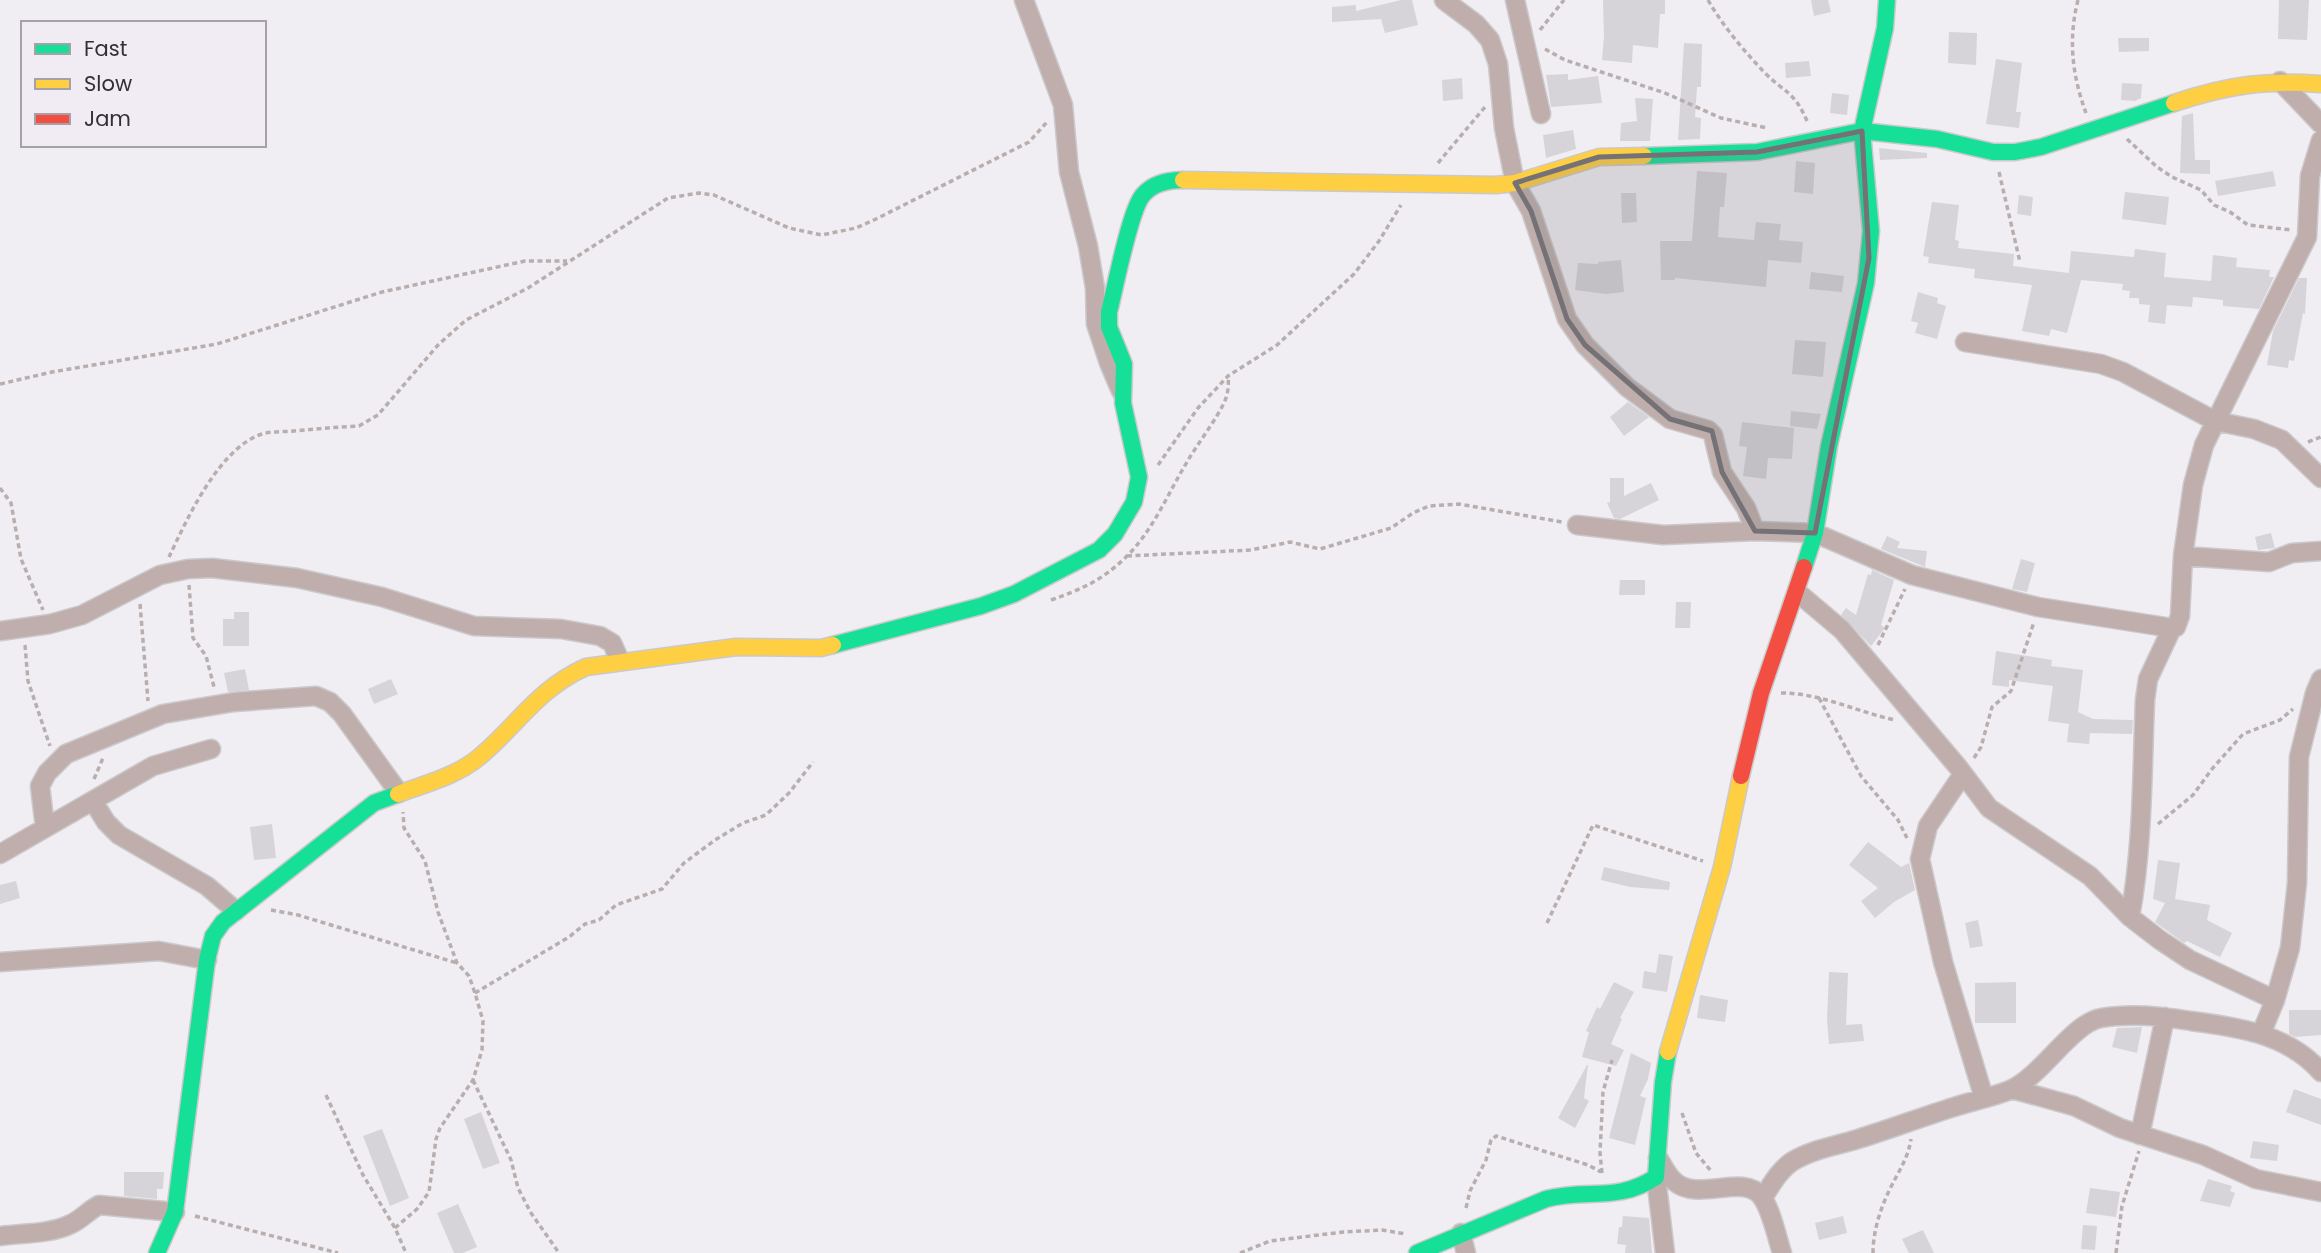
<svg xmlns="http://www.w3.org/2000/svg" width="2321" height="1253" font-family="Poppins,sans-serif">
	<rect width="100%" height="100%" fill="#f0eef2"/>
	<!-- building -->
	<path fill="#d6d4d8" d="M1401,0H1412L1418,25L1385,33L1381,19L1332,22V7L1356,5V11Z
		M1603,0H1665V14H1660L1658,48L1633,45L1632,63L1602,60L1604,36Z
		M1811,0H1828L1831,12L1814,16Z
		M2279,0H2309L2307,40L2278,39Z
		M1949,32L1977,33L1976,65L1948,63Z
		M2118,38H2149V51L2119,52Z
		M1684,43L1702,44L1701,87H1697L1695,117L1701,118L1700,139L1678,140Z
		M1996,59L2022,63L2016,112H2021L2019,128L1986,124Z
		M1809,61L1811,76L1786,78L1785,63Z
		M1568,74V80L1598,76L1602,103L1551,107L1546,75Z
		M1462,78L1463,99L1443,101L1442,80Z
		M2122,83L2142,84L2141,98L2135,101L2121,100Z
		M1832,93L1849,95L1847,115L1830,113Z
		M1635,98L1653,99L1650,141H1620L1621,123L1637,121Z
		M2193,113L2195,160H2210V174L2180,173L2182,116Z
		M1573,130L1576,149L1546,158L1543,135Z
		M1879,148L1927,153V158L1880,160Z
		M1796,161L1815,163L1813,194L1794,192Z
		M1697,171L1727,173L1724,207H1720L1718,237L1754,240L1756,222L1781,224L1779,240L1803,242L1801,263L1768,260L1766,287L1675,278V280H1661L1660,241H1692Z
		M2273,171L2276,186L2218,196L2215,181Z
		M2125,192L2169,197L2166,225L2122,219Z
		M1621,193H1636L1637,222L1622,223Z
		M2019,195L2033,197L2031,216L2017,214Z
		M1932,202L1959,205L1955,240L1959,241L1958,248L2014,254L2013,266L2069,273L2071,251L2134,257L2135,249L2166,253L2164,277L2211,281L2213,255L2237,258L2236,267L2270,270L2269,277H2274L2259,309L2223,306V300L2193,297L2192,307L2167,305L2165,324L2148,322L2150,305L2139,304V298H2129L2130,291L2122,290L2123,284L2081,280L2067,333L2051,329L2049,336L2022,331L2032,285L1974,278L1975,269L1928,263L1929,257L1923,256Z
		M1621,260L1624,292L1606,294L1575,290L1578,263L1598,264V262Z
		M1811,272L1844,276L1842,292L1809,289Z
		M2299,278H2307L2305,314L2303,313L2294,361L2289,360L2288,368L2267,365L2273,331Z
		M1918,292L1938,298L1937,303L1946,306L1937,339L1915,333L1918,323L1911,321Z
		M1795,340L1826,342L1823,377L1792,374Z
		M1628,402L1649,417L1624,436L1610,417Z
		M1791,411L1821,414L1817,429L1790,426Z
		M1742,422L1794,428L1792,459L1768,458L1766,479L1743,476L1747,447L1739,446Z
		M1610,478H1624V496L1651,483L1659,500L1620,519L1614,518L1607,503L1610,502Z
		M2271,533L2275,548L2258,550L2255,537Z
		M1887,536L1900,542L1897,548L1927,551L1925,567L1881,549Z
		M2021,559L2035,563L2027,592L2012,589Z
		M1872,570L1894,580L1881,625L1885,628L1871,646L1841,615L1846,608L1856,615L1868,574L1871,575Z
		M1620,580H1645V595H1619Z
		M1676,602H1691L1690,628H1675Z
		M234,612H249V646H223V619H234Z
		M1996,651L2052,660L2051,666L2083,670L2078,712L2093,719L2133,720L2132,734L2090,733L2089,744L2067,742L2069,724L2048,721L2053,686L2009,680V687L1992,685Z
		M245,669L249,690L228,692L224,673Z
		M391,679L398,694L374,704L368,689Z
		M272,824L276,858L254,860L250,827Z
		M1868,842L1901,867L1909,863L1915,890L1894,902L1875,918L1861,901L1878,888L1849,865Z
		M2158,860L2180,863L2175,899L2210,905L2207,920L2232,933L2220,957L2187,941L2184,943L2155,922L2165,903L2153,899Z
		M1604,867L1670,882L1669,890L1630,887L1601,880Z
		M16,881L20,898L0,904V885Z
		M1978,920L1983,946L1970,948L1965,923Z
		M1659,954L1673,956L1667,992L1642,988L1644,971L1656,973Z
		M1829,972L1848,973L1846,1025L1862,1024L1864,1041L1829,1044L1827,1020Z
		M1614,982L1634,992L1620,1018L1622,1019L1611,1044L1624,1050L1616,1066L1582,1057L1589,1032L1586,1031L1597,1007L1600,1009Z
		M2016,982V1023H1975V983Z
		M1700,995L1728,1000L1725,1022L1697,1018Z
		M2289,1010H2321V1035L2295,1037L2289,1034Z
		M2142,1027L2137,1053L2112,1047L2117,1028Z
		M1631,1053L1651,1063L1648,1079L1640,1096L1646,1098L1635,1145L1609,1138Z
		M1587,1065H1588L1584,1098L1589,1101L1575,1128L1558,1118Z
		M2294,1089L2321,1099V1125L2286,1112Z
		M481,1112L500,1163L483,1169L464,1119Z
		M382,1129L409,1198L390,1206L363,1136Z
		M2253,1141L2279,1145L2277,1161L2250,1158Z
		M124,1172H164L163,1189H157V1199L124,1196Z
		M2208,1179L2232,1186L2230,1191L2235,1193L2230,1207L2200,1201Z
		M2090,1188L2120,1192L2116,1217L2086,1213Z
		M458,1204L477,1247L463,1253H454L437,1213Z
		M1623,1216L1649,1218L1652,1253H1625L1626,1245L1617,1244L1619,1227H1622Z
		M1843,1216L1847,1233L1819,1240L1815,1223Z
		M2083,1225L2097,1226L2095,1250L2081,1249Z
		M1923,1230L1934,1253H1909L1902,1239Z"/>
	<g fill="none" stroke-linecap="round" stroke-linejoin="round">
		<!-- street casing -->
		<g stroke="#cac9cb" stroke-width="21">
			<path id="street" d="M1024,0L1063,105L1069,172L1088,246L1095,288L1096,324L1109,363L1121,391
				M1444,0L1476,24L1490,40L1498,64L1504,128L1515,183L1531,211L1567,319L1585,345L1627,387L1670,419L1708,430L1713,435L1722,472L1746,508L1755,531
				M1515,0L1541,114
				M2280,81L2321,124
				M1965,342L2101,364L2123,372L2215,421L2254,429L2282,440L2321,478
				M1577,525L1663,535L1755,531L1815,533L1912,575L2038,607L2172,628L2176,627L2180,616L2183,556L2193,485L2204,445L2307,237L2310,176L2321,140
				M2183,556L2269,562L2292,553L2321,551
				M1797,592L1842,630L1958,767L1989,808L2090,876L2130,917L2160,940L2190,960L2275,1000
				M0,631L50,624L82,615L160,575L188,569L212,568L297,578L382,597L474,626L561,629L600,636L612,643L620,661
				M1963,774L1928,826L1920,859L1943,962L1984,1098
				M93,801L106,822L119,835L207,886L236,911
				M45,828L40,786L47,773L66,754L163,714L234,702L316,696L330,702L342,714L399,793
				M0,854L153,766L211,749
				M2130,917C2143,845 2142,773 2145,700L2148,679L2172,628
				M0,962L159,951L207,960
				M2261,1034L2275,1000L2290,948L2297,883L2299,757L2315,693L2321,679
				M2012,1089L2074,1106L2120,1128L2203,1155L2256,1179L2321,1192
				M2140,1135L2165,1017
				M1658,1158C1663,1165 1667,1175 1674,1181C1697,1203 1743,1173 1761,1196C1771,1208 1777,1238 1782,1253
				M1656,1177L1665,1253
				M1763,1198C1771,1185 1780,1169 1793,1161C1813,1149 1836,1146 1858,1139C1890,1129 1922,1117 1954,1107C1972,1101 1993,1097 2010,1090C2041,1077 2072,1023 2101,1018C2130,1013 2162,1016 2191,1021C2238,1027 2288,1034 2321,1072
				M1461,1233L1466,1253
				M0,1236C23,1233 51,1234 71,1224C82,1219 89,1210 99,1205L175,1212"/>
		</g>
		<!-- fast casing -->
		<g stroke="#cac9cb" stroke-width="19">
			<path id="fast" d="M1644,156L1757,152L1862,131L1937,139L1993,152H2015L2041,147L2174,103
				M1804,567L1815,533L1829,446L1866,283L1871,231L1862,131L1885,28L1887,0
				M833,645L981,606L1014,594L1099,550L1115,534L1134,502L1139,477L1123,403L1124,364L1109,327V312C1115,289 1130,209 1143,195C1153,183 1169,180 1183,180
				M157,1253L175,1212L207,960L213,936L223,922L374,803L398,794
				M1417,1253L1546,1199C1587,1188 1617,1203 1656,1177L1663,1082L1668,1052"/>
		</g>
		<!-- slow casing -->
		<g stroke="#cac9cb" stroke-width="19">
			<path id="slow" d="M2174,103C2228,85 2264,80 2321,84
				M1183,180L1496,185L1515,183L1599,157L1644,156
				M398,794C425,784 456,776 478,758C517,726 537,689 586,667L736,647L821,648L833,645
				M1668,1052L1722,867L1741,776"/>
		</g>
		<!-- jam casing -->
		<g stroke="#cac9cb" stroke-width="19">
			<path id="jam" d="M1741,776L1761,693L1804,567"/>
		</g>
		<!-- path -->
		<path stroke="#b9aeae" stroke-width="3.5" stroke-dasharray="5 3.5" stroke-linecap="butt" d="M1708,0C1723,26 1744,51 1765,73C1785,93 1794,91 1807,121
			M2078,0C2068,39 2072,75 2086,113
			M1540,30L1564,0
			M1545,49L1565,60L1665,93L1721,118L1767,128
			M2127,139L2157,167L2172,177L2201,190L2214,205L2230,212L2248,225L2292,230
			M1438,163L1485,107
			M1999,172L2020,262
			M0,384L52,372L217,344L382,292L525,261H567
			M2308,442L2321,437
			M1158,465L1198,408L1228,376L1277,345L1354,274L1379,241L1401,205
			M0,488L11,503L21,559L43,610
			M1127,556L1251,550L1290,542L1320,549L1391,528L1413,513L1429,506L1459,504L1562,522
			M169,557C187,519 219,448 262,434C272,431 284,432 294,431C316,429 337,427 359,426L378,415L438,345L466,320L528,288L668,198L699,193L714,195L789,228L822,235L856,228L876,219L1029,142L1047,122
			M189,585L193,638L206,656L214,687
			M1051,600C1082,589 1101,581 1125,558C1153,531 1167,495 1187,462C1198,443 1214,423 1224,403C1228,394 1229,386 1228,376
			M140,604L148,701
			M25,645L28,681L50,746
			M1878,645L1905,589
			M1781,693C1821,693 1857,712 1895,720
			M1819,698L1861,776L1898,820L1907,838
			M1974,758L1981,747L1992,707L2011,691L2034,622
			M94,779L103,758
			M2158,824L2193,795L2212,769L2243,734L2280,720L2293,709
			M271,910L298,915L457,963
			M1547,923L1593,825L1703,861
			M475,993L569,937L585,924L599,920L616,905L662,889L684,863L715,840L743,823L766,815L789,793L813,762
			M473,1080L511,1160L518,1188L531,1213L559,1253
			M326,1095L363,1175L395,1228L406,1253
			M1682,1113L1696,1153L1711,1171
			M1602,1173L1600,1153L1603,1092L1612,1060
			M1466,1208L1470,1191L1486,1160L1491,1140L1496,1136L1588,1165L1601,1172
			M195,1216L338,1253
			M395,1228L417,1209L429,1192L436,1139L440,1128L473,1080L482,1050L483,1021L475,993L469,976L457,963L438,912L425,861L404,828L403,812
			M1240,1253L1270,1241L1343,1232L1382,1230L1406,1234
			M1873,1253C1873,1232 1880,1209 1890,1189C1898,1172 1908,1159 1911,1139
			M2116,1253L2122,1206L2139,1151"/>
		<!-- street -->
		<use href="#street" stroke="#c0aeac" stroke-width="18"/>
		<!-- fast -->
		<use href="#fast" stroke="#16e098" stroke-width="16"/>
		<!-- slow -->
		<use href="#slow" stroke="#ffcf43" stroke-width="16"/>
		<!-- jam -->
		<use href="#jam" stroke="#f24e42" stroke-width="16"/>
	</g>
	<!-- marked area -->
	<path fill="#747276" fill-opacity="0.2" stroke="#747276" stroke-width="5" stroke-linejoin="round" d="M1862,131L1869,258L1815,533L1755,531L1722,472L1712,431L1670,419L1585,345L1567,319L1531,211L1515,183L1599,157L1757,152Z"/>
	<!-- legend -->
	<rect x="21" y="21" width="245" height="126" fill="#f1ecf4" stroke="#a5a1a7" stroke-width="2"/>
	<rect x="35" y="44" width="35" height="10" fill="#16e098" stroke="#a5a1a7" stroke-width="2"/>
	<text x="84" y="56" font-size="21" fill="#323033">Fast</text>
	<rect x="35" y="79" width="35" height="10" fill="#ffcf43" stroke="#a5a1a7" stroke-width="2"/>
	<text x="84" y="91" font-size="21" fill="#323033">Slow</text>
	<rect x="35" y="114" width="35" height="10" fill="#f24e42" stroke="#a5a1a7" stroke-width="2"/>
	<text x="84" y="126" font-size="21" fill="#323033">Jam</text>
</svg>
